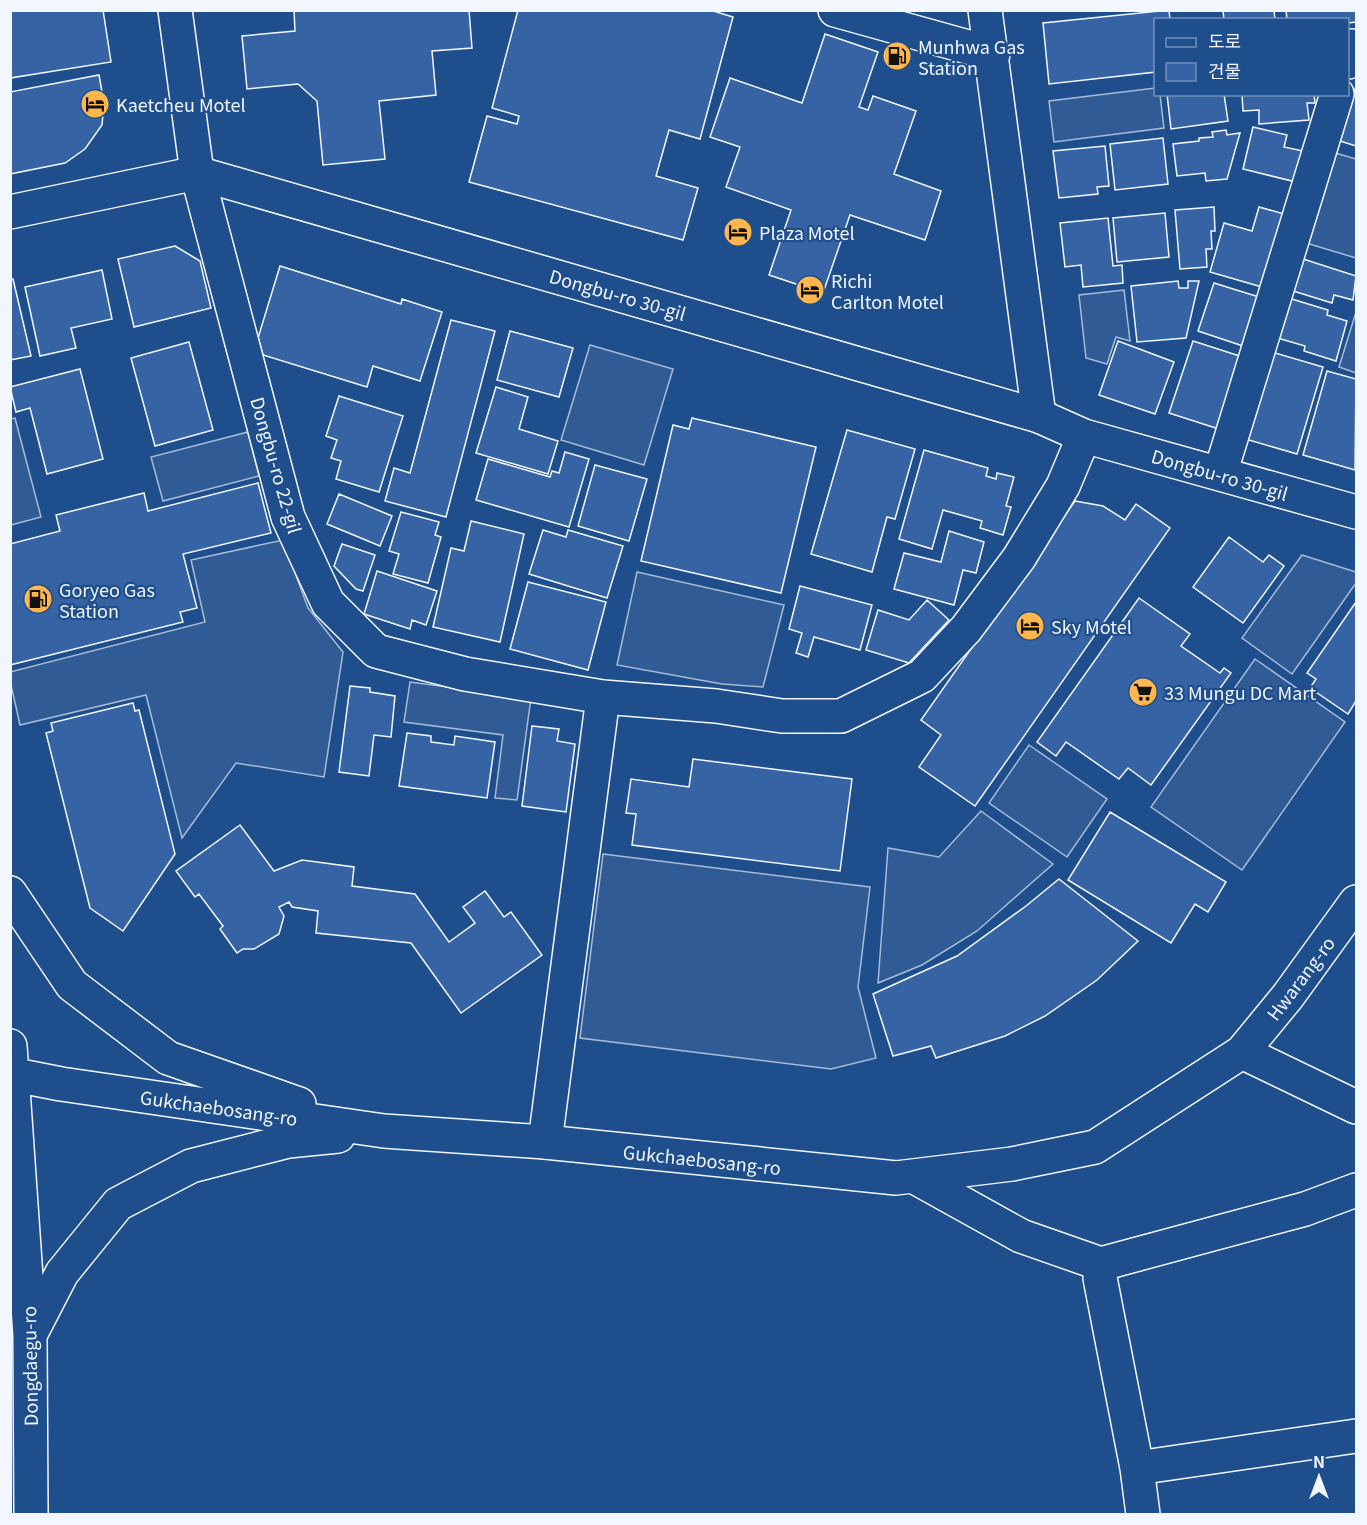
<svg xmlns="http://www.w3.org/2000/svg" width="1367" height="1525" font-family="Georgia,'Noto Sans KR',serif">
	<rect width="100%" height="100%" fill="#1f4e8c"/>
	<!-- parking -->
	<path fill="#305b95" stroke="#a8bbd7" stroke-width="1.5" d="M1155,88L1156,94L1160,95L1164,128L1054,142L1049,101Z
		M1332,152L1356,159V258L1306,243Z
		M1124,290L1130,341L1116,337L1107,364L1086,358L1079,295Z
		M1356,312V373L1339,367Z
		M590,345L673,369L644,465L561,440Z
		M15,418L41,517L11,525L10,419Z
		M248,432L259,476L163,501L151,457Z
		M283,540L308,608L343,652L324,777L236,763L182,838L146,695L20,725L11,685L10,672L205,622L191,560Z
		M1302,555L1356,572V583L1292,674L1242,638Z
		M637,572L784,605L763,687L722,684L617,665Z
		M1255,659L1345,722L1242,870L1151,807Z
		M410,682L531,698L517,800L495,798L503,735L404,722Z
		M1029,745L1107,799L1067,857L989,803Z
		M981,811L1053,864L977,931L922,965L878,983L888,848L939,857Z
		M603,854L870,887L858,987L876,1058L831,1069L580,1038Z"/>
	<!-- building -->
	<path fill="#3563a3" stroke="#f2f6ff" stroke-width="1.5" d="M10,10H103L111,62L10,78Z
		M294,10H469L472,48L432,51L436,95L379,101L385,159L323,165L317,101L298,84L247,89L242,36L295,31Z
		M518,10H710L733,17L700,139L669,130L656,176L698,188L683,240L469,182L487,116L517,124L519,116L492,108Z
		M1169,10L1170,20H1156V72L1049,84L1043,23Z
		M1223,10H1274L1275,20H1224Z
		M1286,10H1356V22L1348,23V20H1287Z
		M825,34L878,52L859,107L868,110L873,96L916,111L894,174L941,191L925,240L850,215L823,293L769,275L791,210L726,187L740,147L710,137L730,78L802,103Z
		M99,75L104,103L102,125L85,149L65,163L10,174V92Z
		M1356,86V146L1340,141Z
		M1167,94H1224L1228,121L1171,129Z
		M1242,94H1314L1315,103H1307L1309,120L1259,124V110L1243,111Z
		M1253,127L1287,135L1284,147L1303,151L1296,182L1243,169Z
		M1226,130L1227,135L1240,133L1227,179L1206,181L1205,173L1177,176L1173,144L1199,141V138L1213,137L1212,132Z
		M1163,138L1168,184L1115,190L1110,144Z
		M1105,146L1109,186L1097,187L1098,194L1059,198L1053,151Z
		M1214,207L1215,231H1211L1212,249H1206L1207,267L1180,269L1175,210Z
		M1259,207L1284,214L1262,287L1210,272L1224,223L1252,231Z
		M1165,213L1169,257L1117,262L1113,218Z
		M1108,218L1113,266L1122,265L1123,283L1083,287L1081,265L1065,267L1060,223Z
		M175,246L200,261L211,308L134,327L118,259Z
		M1300,258L1356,276L1353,300L1334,295L1332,303L1290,290Z
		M280,266L401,304L402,299L442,312L420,381L373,366L367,387L263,355L258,338Z
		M102,270L112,319L71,328L76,348L40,356L25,287Z
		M13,279L31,356L10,360V280Z
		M1178,281L1179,288H1188V281H1199L1186,338L1137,342L1131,286Z
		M1214,283L1259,297L1243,346L1198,331Z
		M1285,297L1328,310L1327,315L1347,321L1336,361L1304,351L1305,346L1274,337Z
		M451,320L495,331L446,517L385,501L394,468L410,473Z
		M510,331L573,348L559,397L497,380Z
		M1118,341L1174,362L1155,414L1099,395Z
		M1193,341L1249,359L1225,431L1169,413Z
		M189,342L213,430L155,446L131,358Z
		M1268,351L1323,367L1297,454L1242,438Z
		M80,369L103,459L47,474L30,408L16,412L10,387Z
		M1327,371L1356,379L1355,470L1303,455Z
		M496,387L528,397L519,429L558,441L548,474L476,453Z
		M339,396L403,416L379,492L336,479L341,461L331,458L337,440L326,436Z
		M692,418L816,447L781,593L641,561L673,425L689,429Z
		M847,430L915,449L895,519L887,517L872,572L811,554Z
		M924,450L988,468L986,476L996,479L997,473L1014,477L1006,506L1011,507L1003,535L980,528L982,521L943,510L932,549L899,539Z
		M565,452L589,459L569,527L476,500L488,459L550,477L552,471L559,473Z
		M595,465L647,479L629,541L578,526Z
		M258,483L271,533L183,554L197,608L180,612L183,622L10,665V544L60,531L56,515L144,493L148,511Z
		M339,494L392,516L380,546L327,524Z
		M1075,501L1103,506L1125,520L1136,504L1170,528L975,806L919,767L941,735L921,720Z
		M401,512L439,522L435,535L441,537L428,583L393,574L399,554L389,551Z
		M471,521L524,534L500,642L433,627L451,548L464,551Z
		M543,530L566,537L568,530L623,546L607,598L529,574Z
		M949,531L984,542L976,573L963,570L954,605L894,589L904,553L941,562Z
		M1229,537L1263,562L1269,555L1284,566L1243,623L1193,587Z
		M342,544L375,555L363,591L356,589L334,566Z
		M377,571L437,591L426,625L412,620L410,629L364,614Z
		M528,582L606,602L588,670L510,649Z
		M800,586L872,605L860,650L814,637L808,657L796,653L802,633L789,629Z
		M1139,598L1190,634L1181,646L1220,673L1224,668L1231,673L1151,785L1128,768L1119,779L1066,742L1056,756L1037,742Z
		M927,600L949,620L909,663L866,650L878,610L909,620Z
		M1356,602V701L1348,714L1310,688L1316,679L1307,673Z
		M350,686L370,688V692L395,696L391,737L374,735L369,776L339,772Z
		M133,703L135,711L139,710L175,854L123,931L90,908L46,733L53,731L51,723Z
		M532,726L559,729L557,741L575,744L566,812L522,806Z
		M407,733L431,736V742L454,745L455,736L495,742L487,798L399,786Z
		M693,759L852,779L840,871L632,845L636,814L626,813L631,779L689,787Z
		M1110,812L1226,882L1208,912L1195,904L1171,943L1068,880Z
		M240,825L274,871L302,860L354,867L352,886L415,894L449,942L475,923L463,907L485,891L504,917L511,912L542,955L461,1013L411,943L316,933L318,911L292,907L289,902L279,907L284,916L279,934L254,949H243L237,953L220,929L223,926L199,894L195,897L176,871Z
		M1059,879L1138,941L1097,980L1045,1016L1005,1036L936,1058L931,1046L893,1056L873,994L957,956L1026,906Z"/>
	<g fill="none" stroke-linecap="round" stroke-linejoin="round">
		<!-- minor casing -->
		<g stroke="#f2f6ff" stroke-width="36">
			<path id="minor" d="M835,10L993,54
				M1348,62L1352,46L1356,47
				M197,173L288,517L328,603L376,651L465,674L603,697L716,706L782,716H841L922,676L966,629L1019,558L1063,486L1084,436
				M10,212L197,173L1039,416L1084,436L1356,512
				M1220,474L1337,94
				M545,1142L603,697
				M1101,1264L1100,1278L1137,1468L1143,1514
				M1137,1468L1356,1436"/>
		</g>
		<!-- major casing -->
		<g stroke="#f2f6ff" stroke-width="36">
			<path id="major" d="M175,10L197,173
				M985,10L1039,416
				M10,893L72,985L168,1058L299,1104
				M10,1046L30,1335L31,1514
				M1242,1052L1356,1107
				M10,1074L61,1084L384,1131L545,1142L896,1178L1012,1164L1095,1147L1242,1052L1288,996L1356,902
				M913,1176L1021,1236L1101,1264L1305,1209L1356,1190
				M30,1335L62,1273L118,1204L191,1166L288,1141L338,1136"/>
		</g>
		<!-- minor -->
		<use href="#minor" stroke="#1f4e8c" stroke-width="33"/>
		<!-- major -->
		<use href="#major" stroke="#1f4e8c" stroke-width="33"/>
	</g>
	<!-- icons -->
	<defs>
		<g id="fuel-disc" transform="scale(1.5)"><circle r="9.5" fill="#ffb74d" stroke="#1f4e8c"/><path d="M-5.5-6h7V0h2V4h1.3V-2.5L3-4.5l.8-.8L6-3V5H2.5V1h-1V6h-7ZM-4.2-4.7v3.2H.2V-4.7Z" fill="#111"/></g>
		<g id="hotel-disc" transform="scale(1.5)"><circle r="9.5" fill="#ffb74d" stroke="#1f4e8c"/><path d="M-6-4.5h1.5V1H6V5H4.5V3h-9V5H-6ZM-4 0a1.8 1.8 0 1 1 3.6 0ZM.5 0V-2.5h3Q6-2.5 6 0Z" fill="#111"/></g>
		<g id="supermarket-disc" transform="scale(1.5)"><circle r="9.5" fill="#ffb74d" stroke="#1f4e8c"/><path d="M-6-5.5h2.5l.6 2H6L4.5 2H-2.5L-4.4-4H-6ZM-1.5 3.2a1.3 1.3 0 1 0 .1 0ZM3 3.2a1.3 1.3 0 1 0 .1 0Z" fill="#111"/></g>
	</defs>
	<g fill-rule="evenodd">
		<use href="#fuel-disc" x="897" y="56"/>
		<use href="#hotel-disc" x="95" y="104"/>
		<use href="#hotel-disc" x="738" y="232"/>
		<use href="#hotel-disc" x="810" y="290"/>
		<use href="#fuel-disc" x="38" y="599"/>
		<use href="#hotel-disc" x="1030" y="626"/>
		<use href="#supermarket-disc" x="1143" y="692"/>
	</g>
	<g text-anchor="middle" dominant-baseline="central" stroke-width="4.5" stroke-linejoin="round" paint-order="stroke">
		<!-- poi labels -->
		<g font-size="18" fill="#f2f6ff" stroke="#1f4e8c" text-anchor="start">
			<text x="918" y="46">Munhwa Gas<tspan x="918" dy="21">Station</tspan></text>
			<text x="116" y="104">Kaetcheu Motel</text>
			<text x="759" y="232">Plaza Motel</text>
			<text x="831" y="280">Richi<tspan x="831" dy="21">Carlton Motel</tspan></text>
			<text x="59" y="589">Goryeo Gas<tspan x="59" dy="21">Station</tspan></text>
			<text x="1051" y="626">Sky Motel</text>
			<text x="1164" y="692">33 Mungu DC Mart</text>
		</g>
		<!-- street labels -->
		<g font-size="18" fill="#f2f6ff" stroke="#1f4e8c">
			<text transform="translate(618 294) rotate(16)">Dongbu-ro 30-gil</text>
			<text transform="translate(277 465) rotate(74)">Dongbu-ro 22-gil</text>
			<text transform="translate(1220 474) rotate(16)">Dongbu-ro 30-gil</text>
			<text transform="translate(1300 978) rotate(-53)">Hwarang-ro</text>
			<text transform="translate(219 1107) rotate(8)">Gukchaebosang-ro</text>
			<text transform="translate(702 1159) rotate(6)">Gukchaebosang-ro</text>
			<text transform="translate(29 1366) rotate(-91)">Dongdaegu-ro</text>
		</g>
	</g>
	<!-- border -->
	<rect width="1367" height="1525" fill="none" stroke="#f2f6ff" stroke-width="24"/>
	<!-- legend -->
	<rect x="1154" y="18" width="195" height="78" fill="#1f4e8c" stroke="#7391ba" stroke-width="1.5"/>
	<rect x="1166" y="38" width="30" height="9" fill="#1f4e8c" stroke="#7391ba" stroke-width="1.5"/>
	<text x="1208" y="48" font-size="18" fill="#f2f6ff">도로</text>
	<rect x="1166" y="63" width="30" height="18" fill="#3563a3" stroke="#7391ba" stroke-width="1.5"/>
	<text x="1208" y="78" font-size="18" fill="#f2f6ff">건물</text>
	<!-- north arrow -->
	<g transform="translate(1319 1477)" stroke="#1f4e8c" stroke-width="4.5" paint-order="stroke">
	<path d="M0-4.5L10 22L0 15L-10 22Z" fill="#f2f6ff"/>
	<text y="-9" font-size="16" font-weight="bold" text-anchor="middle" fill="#f2f6ff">N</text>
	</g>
</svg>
